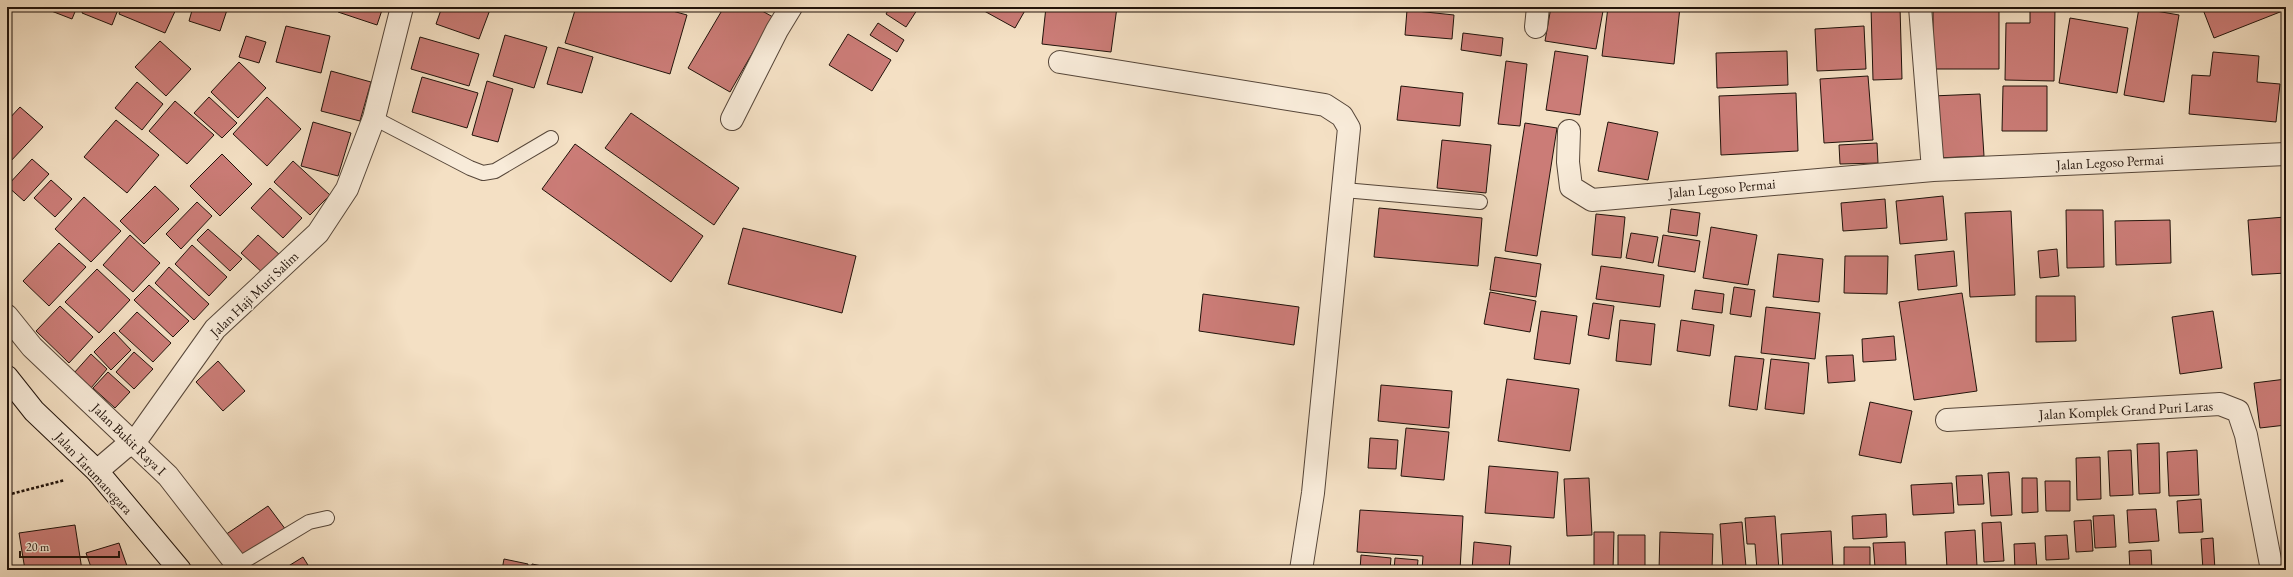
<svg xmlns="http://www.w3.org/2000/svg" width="2293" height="577" font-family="'EB Garamond',serif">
	<rect width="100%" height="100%" fill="#f4e0c4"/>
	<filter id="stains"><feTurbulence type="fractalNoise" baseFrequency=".005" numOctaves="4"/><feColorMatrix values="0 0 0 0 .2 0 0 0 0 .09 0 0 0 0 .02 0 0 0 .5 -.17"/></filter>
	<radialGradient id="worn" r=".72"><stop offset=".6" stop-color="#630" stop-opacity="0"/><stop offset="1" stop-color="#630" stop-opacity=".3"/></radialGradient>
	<!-- building -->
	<path fill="#cb7c77" stroke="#21130b" d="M41,7H77L72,19Z
		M84,7H119L112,25L82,13Z
		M122,7H177L165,33L119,14Z
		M193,7H228L220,31L189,21Z
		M314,7H330L329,11Z
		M339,7H383L377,25L338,12Z
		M442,7H491L479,39L436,24Z
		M576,7H658L687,15L670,74L565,43Z
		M724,7H755L773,17L730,92L688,68Z
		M890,7H919L906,27L886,14Z
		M977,7H1027L1015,28Z
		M1046,7H1117L1111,52L1042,44Z
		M1432,7H1475V11Z
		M1551,7H1575L1603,11L1596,49L1545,41Z
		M1608,7H1680L1674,64L1602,56Z
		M1871,7H1900L1902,79L1873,80Z
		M1933,7H1999V69H1933Z
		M2030,7H2055L2054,81L2005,80L2006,23H2030Z
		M2202,7H2278L2280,12L2214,38Z
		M2139,8L2179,15L2164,102L2124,95Z
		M1407,10L1454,15L1452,39L1405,35Z
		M2070,18L2128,28L2117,93L2059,83Z
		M878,23L904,40L897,52L870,35Z
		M286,26L330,36L321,73L276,62Z
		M1864,26L1866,69L1817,71L1815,29Z
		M1463,33L1503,38L1501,56L1461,50Z
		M848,34L891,60L872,91L829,65Z
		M505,35L547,47L534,88L493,76Z
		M246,36L266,42L259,63L239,57Z
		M420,37L479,54L469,86L411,69Z
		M160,41L191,69L166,96L135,67Z
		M558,47L593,57L582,93L547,84Z
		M1555,51L1588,56L1580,115L1546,110Z
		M1787,51L1788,85L1717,88L1716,53Z
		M2213,52L2259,56L2257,82L2280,84L2276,122L2189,114L2192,75L2210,76Z
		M1506,61L1527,64L1520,126L1498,124Z
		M239,62L266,88L238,118L211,92Z
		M331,71L371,82L360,121L321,111Z
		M1868,76L1873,140L1824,143L1820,79Z
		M422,77L478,93L467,128L412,112Z
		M487,81L513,89L498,142L472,135Z
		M137,82L163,104L142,130L115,108Z
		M1401,86L1463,93L1460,126L1397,120Z
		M2003,86H2047V131H2002Z
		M1796,93L1798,151L1721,155L1719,96Z
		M1980,94L1984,156L1936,158L1932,96Z
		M209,97L237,123L222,138L194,113Z
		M267,97L301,129L267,166L233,134Z
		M175,101L214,135L187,164L149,131Z
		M20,107L43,127L8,164L7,121Z
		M631,113L739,188L714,225L605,148Z
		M116,120L159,155L127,193L84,157Z
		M313,122L351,133L338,176L301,166Z
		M1608,122L1658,132L1648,180L1598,171Z
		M1525,123L1557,128L1537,256L1505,251Z
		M1442,140L1491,145L1486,193L1437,188Z
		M1877,143L1878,163L1840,164L1839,145Z
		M575,144L703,236L671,282L542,189Z
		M222,154L252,184L220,216L190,186Z
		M32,159L49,174L24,201L7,186Z
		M293,161L330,195L310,215L274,182Z
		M51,180L72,199L55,217L34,198Z
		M155,186L179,209L144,244L120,221Z
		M270,188L302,218L283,238L251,208Z
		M1943,196L1947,240L1900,244L1896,201Z
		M84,197L121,231L91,262L55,229Z
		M1885,199L1887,228L1843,231L1841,203Z
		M197,202L212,216L181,249L166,234Z
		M1379,208L1482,218L1478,266L1374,257Z
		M1671,209L1700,213L1697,236L1668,232Z
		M2066,210H2103L2104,267L2067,268Z
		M2011,211L2015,295L1970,297L1965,213Z
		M1596,214L1625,217L1621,258L1592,255Z
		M2285,217L2286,273L2252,275L2248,220Z
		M2170,220L2171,263L2116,265L2115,221Z
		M1711,227L1757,235L1748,285L1703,278Z
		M743,228L856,256L842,313L728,284Z
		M208,229L242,259L230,271L197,240Z
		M1631,233L1658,237L1653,263L1626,258Z
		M130,235L160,263L133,292L103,265Z
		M258,235L281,256L265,275L241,253Z
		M1663,235L1700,241L1695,272L1658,266Z
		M59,243L86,267L49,306L23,281Z
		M192,245L227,277L209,296L175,264Z
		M2057,249L2059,276L2040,278L2038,251Z
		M1954,251L1957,286L1918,290L1915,255Z
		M1778,254L1823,259L1819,302L1773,297Z
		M1845,256H1888L1887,294L1844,293Z
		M1495,257L1541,264L1536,297L1490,290Z
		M1601,266L1664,275L1660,307L1596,299Z
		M169,267L209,304L194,320L155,283Z
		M97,269L130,300L99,333L65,302Z
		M149,285L189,321L173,337L134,300Z
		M1734,287L1755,290L1751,317L1730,314Z
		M1695,290L1724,294L1722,313L1692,309Z
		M1490,292L1536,301L1530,332L1484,324Z
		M1962,293L1977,391L1914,400L1899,302Z
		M1203,294L1299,307L1294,345L1199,331Z
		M2036,296H2075L2076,341L2036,342Z
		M1593,303L1614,306L1609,339L1588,335Z
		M60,306L93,337L69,363L36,331Z
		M1766,307L1820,313L1815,359L1761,353Z
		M1541,311L1577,316L1570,364L1534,359Z
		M2213,311L2222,368L2180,374L2172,317Z
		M137,312L171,343L153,362L119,331Z
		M1620,320L1655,324L1651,365L1616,361Z
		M1681,320L1714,325L1710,356L1677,351Z
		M114,332L131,350L111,370L94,352Z
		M1894,336L1896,360L1863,362L1862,339Z
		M134,352L153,369L134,389L116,372Z
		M91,354L107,369L91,388L74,373Z
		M1853,355L1855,381L1828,383L1826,356Z
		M1735,356L1764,359L1757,410L1729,406Z
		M1771,359L1809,363L1804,414L1765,409Z
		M218,361L245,391L223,411L196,382Z
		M108,372L130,392L115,408L93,388Z
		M1507,379L1579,389L1570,451L1498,441Z
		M2286,379V425L2260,428L2254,383Z
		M1381,385L1452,391L1449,428L1378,421Z
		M1870,402L1912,411L1901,463L1859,455Z
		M1406,428L1449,432L1444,480L1401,476Z
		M1370,438L1398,440L1396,469L1368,468Z
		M2159,443L2160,493L2139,494L2137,444Z
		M2131,450L2133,495L2110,496L2108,451Z
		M2197,450L2199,495L2169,496L2167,452Z
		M2100,457L2101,499L2077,500L2076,458Z
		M1489,466L1558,472L1554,518L1485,513Z
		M2009,472L2012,515L1991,516L1988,473Z
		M1982,475L1984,504L1958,505L1956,476Z
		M1589,478L1592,535L1567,536L1564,479Z
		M2022,478H2037L2038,512L2022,513Z
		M2045,481H2070V511H2046Z
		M1952,483L1954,513L1913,515L1911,485Z
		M2201,499L2203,532L2179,533L2177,501Z
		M268,506L286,530L243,560L225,535Z
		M2156,509L2159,541L2129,543L2127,510Z
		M1360,510L1463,516L1460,570H1422L1423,556L1357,552Z
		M1886,514L1887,537L1853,539L1852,516Z
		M2114,515L2116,547L2095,548L2093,516Z
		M1775,516L1779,570H1757L1755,544H1747L1745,518Z
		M2091,520L2093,551L2076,552L2074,521Z
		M1742,522L1746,567L1723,569L1720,524Z
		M2001,522L2004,561L1984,562L1982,523Z
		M75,525L82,570H25L19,533Z
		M1975,530L1977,566L1947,568L1945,532Z
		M1831,531L1833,570H1783L1781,534Z
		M1594,532H1614L1613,570H1594Z
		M1660,532L1713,534L1712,570H1659Z
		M1618,535H1645V566H1618Z
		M2067,535L2069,559L2046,560L2045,536Z
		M2213,538L2215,570H2203L2201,539Z
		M1474,542L1511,546L1509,570H1472Z
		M1905,542L1906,566L1875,567L1873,543Z
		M119,543L127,566L116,570H92L86,553Z
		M2035,543L2037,570H2015L2014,544Z
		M1844,547H1870V570H1844Z
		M2151,550L2152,570H2130L2129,551Z
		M1361,555L1391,558L1390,570H1360Z
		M303,557L311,570H282Z
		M1395,558L1418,560L1417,570H1394Z
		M504,559L528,564L527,570H502Z
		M532,564L562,570H531Z"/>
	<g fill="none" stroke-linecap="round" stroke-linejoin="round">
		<!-- lane casing -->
		<g stroke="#564639" stroke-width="16">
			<path id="lane" d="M374,118L470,168L483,173L495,171L551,138
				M1344,190L1480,202
				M231,569L309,522L327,518"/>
		</g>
		<!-- street casing -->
		<g stroke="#564639" stroke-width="24">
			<path id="street" d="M1920,7L1933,170
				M1536,27L1538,7
				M1060,62L1325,105L1342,116L1349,128L1313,493L1301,570
				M732,119L777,30L791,7
				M1569,131L1568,162L1571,187L1592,200L1933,170L2286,154
				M7,316L32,347L168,476L241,570
				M1947,420L2220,404L2238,411L2246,435L2272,570
				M97,471L124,448L134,443L215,329L318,233L347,189L374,118L402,7"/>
		</g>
		<!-- secondary casing -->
		<g stroke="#21130b" stroke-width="24">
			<path id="secondary" d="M7,377L34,411L97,471L180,570"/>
		</g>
		<!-- path -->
		<path stroke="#21130b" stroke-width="2.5" stroke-dasharray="3 2" stroke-linecap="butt" d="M7,495L65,480"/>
		<!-- lane -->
		<use href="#lane" stroke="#f8ebd9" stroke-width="14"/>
		<!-- street -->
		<use href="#street" stroke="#f8ebd9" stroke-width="22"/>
		<!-- secondary -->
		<use href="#secondary" stroke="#f8ebd9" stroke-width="22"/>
	</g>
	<g text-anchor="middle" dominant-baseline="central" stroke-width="3" stroke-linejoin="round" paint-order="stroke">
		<!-- street labels -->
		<g font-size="14" fill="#21130b" stroke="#f8ebd9">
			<text transform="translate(2110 162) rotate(-3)">Jalan Legoso Permai</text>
			<text transform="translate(1722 188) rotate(-5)">Jalan Legoso Permai</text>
			<text transform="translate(254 294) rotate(-44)">Jalan Haji Muri Salim</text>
			<text transform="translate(2126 410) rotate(-3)">Jalan Komplek Grand Puri Laras</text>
			<text transform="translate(129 439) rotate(44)">Jalan Bukit Raya I</text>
			<text transform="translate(94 473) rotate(47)">Jalan Tarumanegara</text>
		</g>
	</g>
	<!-- margin -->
	<rect width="2293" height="577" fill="none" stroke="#f4e0c4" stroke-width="24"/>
	<rect x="8" y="8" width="2277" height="561" fill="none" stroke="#21130b" stroke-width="2"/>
	<rect x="12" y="12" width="2269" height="553" fill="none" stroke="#21130b"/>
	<!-- scale -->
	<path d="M20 551v6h99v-6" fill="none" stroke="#21130b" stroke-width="2"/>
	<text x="26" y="551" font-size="12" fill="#21130b" stroke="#f8ebd9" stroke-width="3" paint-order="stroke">20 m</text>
	<rect width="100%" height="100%" filter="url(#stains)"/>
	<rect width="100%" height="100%" fill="url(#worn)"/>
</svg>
